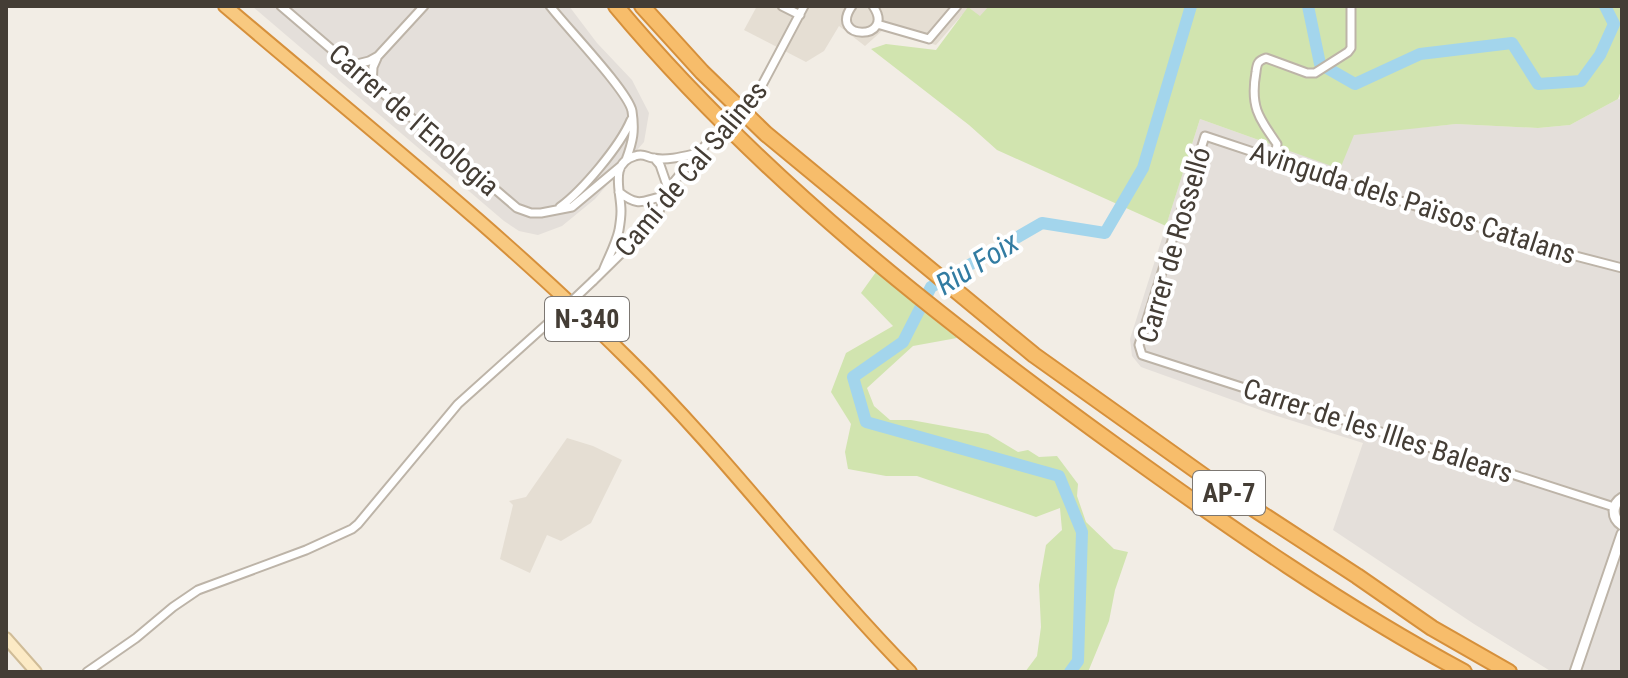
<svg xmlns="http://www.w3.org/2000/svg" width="1628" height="678" font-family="'Roboto Condensed',sans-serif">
	<rect width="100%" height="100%" fill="#f2ede5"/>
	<!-- residential -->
	<path fill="#e5ded3" d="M757,6H1003L989,24L962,15L936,45L883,30L865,46L839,26L824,51L806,62L744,30Z
		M567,438L593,446L622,460L591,523L561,541L547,535L530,573L500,559L513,505L509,501L526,497Z"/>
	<!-- industrial -->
	<path fill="#e4dfda" d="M252,6H569L597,43L632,80L649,113L644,142L595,199L562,226L538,235L519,231L504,221Z
		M1618,99L1622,100V672H1552L1474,624L1333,530L1363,443L1274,415L1141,367L1132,356L1130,339L1200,119L1284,149L1293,124L1416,128L1456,124L1538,128L1570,125Z"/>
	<!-- green -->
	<path fill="#d1e4af" d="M989,6H1622V88L1618,99L1570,125L1538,128L1456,124L1354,135L1340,169L1200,119L1166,226L997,150L969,125L871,49L886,44L936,50L968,7L980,16Z
		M876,272L957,338L913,346L867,388L874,406L890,420H911L988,434L1018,452L1028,450L1039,457L1057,456L1078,484L1077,496L1086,522L1114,549L1128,552L1115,590L1109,621L1088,672H1025L1037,656L1041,627L1039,585L1046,545L1062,530L1060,508L1036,517L917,476H886L848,469L845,452L851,424L831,392L846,353L893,326L861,293Z"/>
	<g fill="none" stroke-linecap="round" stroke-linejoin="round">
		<!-- river -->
		<path stroke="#a3d5ec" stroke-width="12" d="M1308,6L1320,64L1355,84L1420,54L1512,43L1538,84L1581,81L1600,55L1614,24L1605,6
			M1070,672L1078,661L1082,532L1059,476L866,422L853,377L903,342L931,287L1042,223L1105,233L1143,168L1191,6"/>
		<!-- minor casing -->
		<g stroke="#bdb4a8" stroke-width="11">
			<path id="minor" d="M281,6L517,208L531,213H541L572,207L621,166
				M550,6C566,27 628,91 632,111C635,131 633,141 626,160
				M782,6L800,15
				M852,6C827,41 897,41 873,6
				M877,24L929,39L957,6
				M349,66L369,61L378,56L424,6
				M372,86L373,67L377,58
				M761,87L804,6
				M654,158L660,165L669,191
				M1275,159L1277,144C1258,117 1250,106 1256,72C1257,63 1258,61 1266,58L1307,73H1315L1348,52L1351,48V6
				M619,192C642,210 644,198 667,196
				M560,207C583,190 620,146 631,120
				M603,271C608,258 616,244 619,230C620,224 621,217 621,211C621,191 609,163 635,156C644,153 646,157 653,158C667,161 685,156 698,153
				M593,281L654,221L673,183L696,155
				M1614,507L1142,355L1139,345L1205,136L1533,245L1622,268
				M87,672L136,638L173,607L198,590L306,550L352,529L358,524L458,404L556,316"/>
		</g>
		<!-- tertiary casing -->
		<g stroke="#bdb4a8" stroke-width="13">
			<path id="tertiary" d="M1622,498C1612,504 1611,518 1622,525
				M1575,672L1622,534"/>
		</g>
		<!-- secondary casing -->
		<g stroke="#d0bc97" stroke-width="14">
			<path id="secondary" d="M6,638L36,672"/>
		</g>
		<!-- trunk casing -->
		<g stroke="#d6903b" stroke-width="16">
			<path id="trunk" d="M225,6C360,121 500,232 626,357C727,456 811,571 910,672"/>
		</g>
		<!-- motorway casing -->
		<g stroke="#d6903b" stroke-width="18">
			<path id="motorway" d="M616,6C759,177 939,318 1119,448C1230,528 1343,607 1464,672
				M642,6L702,72L766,134L1034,355L1208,479L1357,576L1432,628L1509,672"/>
		</g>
		<!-- minor -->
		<use href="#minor" stroke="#fff" stroke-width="7"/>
		<!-- tertiary -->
		<use href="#tertiary" stroke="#fff" stroke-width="9"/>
		<!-- secondary -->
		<use href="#secondary" stroke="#fceac5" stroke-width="10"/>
		<!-- trunk -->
		<use href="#trunk" stroke="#f8c980" stroke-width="12"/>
		<!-- motorway -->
		<use href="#motorway" stroke="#f7bd6b" stroke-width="14"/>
		<!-- minor-bridge casing -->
		<g stroke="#bdb4a8" stroke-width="11" stroke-linecap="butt">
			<path id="minor-bridge" d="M698,153L761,87
				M556,316L593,281"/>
		</g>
		<!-- minor-bridge -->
		<use href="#minor-bridge" stroke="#fff" stroke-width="7"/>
	</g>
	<g text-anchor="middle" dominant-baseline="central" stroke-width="8" stroke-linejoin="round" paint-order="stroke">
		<!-- shield labels -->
		<g fill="#fff" stroke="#7c7772" stroke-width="2">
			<rect x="545" y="297" width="84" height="44" rx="6"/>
			<rect x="1193" y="471" width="72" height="44" rx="6"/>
		</g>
		<g font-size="26" font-weight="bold" fill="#443d35">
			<text x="587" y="319">N-340</text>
			<text x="1229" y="493">AP-7</text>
		</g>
		<!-- street labels -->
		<g font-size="28" fill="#443d35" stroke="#fff">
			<text transform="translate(414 120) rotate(41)">Carrer de l'Enologia</text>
			<text transform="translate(691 169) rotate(-50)">Camí de Cal Salines</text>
			<text transform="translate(1413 203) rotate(18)">Avinguda dels Països Catalans</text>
			<text transform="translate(1174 245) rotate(-74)">Carrer de Rosselló</text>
			<text transform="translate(1378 431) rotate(18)">Carrer de les Illes Balears</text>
		</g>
		<!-- water labels -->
		<g font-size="30" font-style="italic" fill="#327ca2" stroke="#fff">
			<text transform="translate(977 263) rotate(-32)">Riu Foix</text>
		</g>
	</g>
	<!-- border -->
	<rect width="1628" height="678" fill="none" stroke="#443d35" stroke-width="16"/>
</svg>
